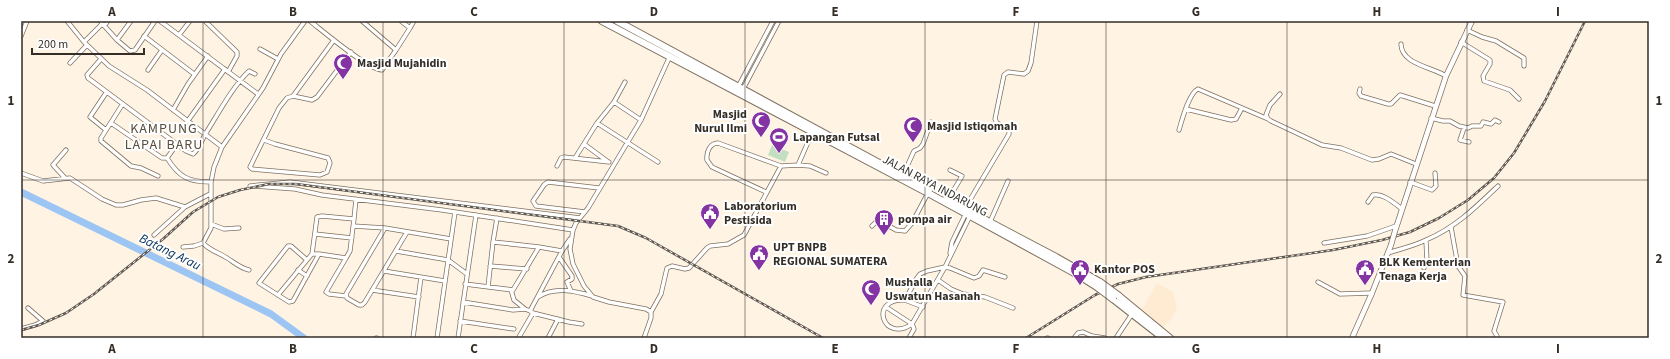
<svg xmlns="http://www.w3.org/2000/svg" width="1670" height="359" font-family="'Source Sans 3',sans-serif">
	<rect width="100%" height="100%" fill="#fff3e4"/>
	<!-- built -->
	<path fill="#ffebd2" d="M1157,283L1173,292L1177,308L1171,319L1162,328L1140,309L1143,308Z"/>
	<!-- green -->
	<path fill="#c3dec0" d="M772,145L789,152L785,162L768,155Z"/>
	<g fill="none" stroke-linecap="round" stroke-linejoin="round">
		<!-- river -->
		<path stroke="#9cc5f4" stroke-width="7" d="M21,192L271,314L304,338"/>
		<!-- minor casing -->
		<g stroke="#7e7160" stroke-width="5">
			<path id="minor" d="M67,21L84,42L109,66L147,90L222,147
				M100,21L117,40L130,51L135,50L155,21
				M160,21L258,94
				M205,21L237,52V56L228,72
				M310,21C324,32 367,69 382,70L396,50L362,21
				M401,21L410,28L414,21
				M104,26L108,21
				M1467,30L1482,37L1496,41L1524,58V66
				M179,35L190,21
				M21,36L27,21
				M144,36L194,74
				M117,40L131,21
				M84,42L102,24
				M1461,42L1490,60V64L1483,76L1484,81L1510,90L1519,99
				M1401,44C1401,64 1432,67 1446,76
				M260,49L278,59
				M396,50L410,28
				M101,59L87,75L88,78L186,151L193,154C199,150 202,139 206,133C218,114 233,86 249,71L255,74
				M70,63L87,45
				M148,70L162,50
				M738,87L773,21
				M743,89L779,21
				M1360,89L1359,93L1361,96L1388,104H1391L1400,95L1435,106
				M106,93L90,117L106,130
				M1280,94L1270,105L1266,115L1268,119L1271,121L1322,145L1341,148L1372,160L1379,159L1391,154L1416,164
				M293,96L312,100L317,97L351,52
				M614,102L641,120
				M122,105L101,138V141L131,166L141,168L158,176
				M1186,109L1231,120L1236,119L1242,108
				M173,110L188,84L208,56
				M1431,118L1443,121H1450L1459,126L1468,128L1472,126H1481L1483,122L1491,124L1495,120L1499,122
				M187,122L225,69
				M111,123L162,158H167L177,144
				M597,123L658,162
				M1464,128L1460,140L1469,142
				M1179,130C1182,120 1189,93 1198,89L1268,119
				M264,140L275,144L328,158L330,163L327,172L320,175L252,169L250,167L279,108L287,98L293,96L334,40
				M584,144L607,161
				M167,158C179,177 188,182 211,182
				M575,158L597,123L614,102L625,82
				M798,165L810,166L826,173
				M557,166L561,158L564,157L609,162
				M21,173L43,181L70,178L102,199L116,205H123L141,200L156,198L185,207L210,194
				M903,175L914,151L920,148L923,144L931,122
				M65,178L53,165L66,150
				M1410,182L1432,190L1436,186L1435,173
				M250,186L290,182L580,218
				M253,186L295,189L322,195L442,210L573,230
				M766,192L712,167L707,160C706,152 710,143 718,143L781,166
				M948,200L962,176L950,170
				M1368,202L1373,195C1383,193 1394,203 1402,209
				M964,210L1009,134V129L997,123L995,119L1004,75L1008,72L1024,74L1028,71L1031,63L1037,21
				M585,212L536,206L533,201L544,185L548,182L599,188
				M990,222L1008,181
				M211,224L224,229L239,228
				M353,226L385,228L451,239
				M872,226L878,220L896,230L905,231L912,223L928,193
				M1451,227L1458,266L1465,276L1463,295L1503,302L1494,331L1497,336L1496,338
				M385,228L346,294L347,298L359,305H362L365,302L407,232
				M315,234L352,238
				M154,235L185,207
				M493,242L497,218
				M203,243C210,251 218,252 227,258C235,263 240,268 249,270
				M1324,243L1367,236L1396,226
				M183,247L194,246L203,243L211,228V182L214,167L222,147L263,88L281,54L305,21
				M396,251L448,260L467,274
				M950,253L952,242L966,213
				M1388,253C1400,249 1414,246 1426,240C1455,228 1476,207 1498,186
				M319,254L346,258L350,251L354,219
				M559,257L572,276V279L567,282L571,291
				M346,258L326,292L329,294L346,296
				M307,260L291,246H288L259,283L289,302L293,301L319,254H312
				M490,266L527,269
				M1424,268L1427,261L1426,241
				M298,270L307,276
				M384,271L445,281
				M938,280L951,289L963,294L985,297L1013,308
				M1318,282L1340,294L1372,293
				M465,284L513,290L539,247L562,251
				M488,287L493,242L539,247
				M372,290L419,297
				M511,290L514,300L525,309
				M278,295L312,254L317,217L322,216L354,219L356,199
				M538,297C554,286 575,291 592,296
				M905,300C868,298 883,344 912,324
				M463,302L513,310L525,309L530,311
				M886,307L912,324
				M923,307L905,300L917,278L920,274L927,271L945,267L950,268L974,278L979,276L983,270L1005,277
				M651,312L661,294L667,268L672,266L685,269L689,268L707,248L710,246L728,244L744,235L781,166L798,165L812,133
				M533,313L569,322L582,324
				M460,321L514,329
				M21,329L35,325L43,321L28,308
				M519,337L533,313L530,311L562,251L570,239
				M376,338H377
				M413,338L421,277
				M437,338L455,212
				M458,338L476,215
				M548,338L558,319
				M644,338L651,318V312L646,309L609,302L593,297L584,286L573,264L570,249L573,230L576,223L588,208L641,120L670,56
				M909,338L914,329L912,324L945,267L970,216
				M1047,338H1048
				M1074,338L1078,333L1083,332L1092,336L1105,338
				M1116,338L1132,314"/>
		</g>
		<!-- tertiary casing -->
		<g stroke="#7e7160" stroke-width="6">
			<path id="tertiary" d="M1395,231L1446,76L1472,21
				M1352,338L1372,293L1391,245"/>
		</g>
		<!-- trunk casing -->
		<g stroke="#7e7160" stroke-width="8">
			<path id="trunk" d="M602,21L928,193L1078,275L1097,287
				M617,21L929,190
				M946,199L1056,257L1100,282
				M1119,296L1170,338
				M1113,299L1163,338"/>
		</g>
		<!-- minor -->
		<use href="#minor" stroke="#fff" stroke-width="3.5"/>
		<!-- tertiary -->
		<use href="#tertiary" stroke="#fff" stroke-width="4.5"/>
		<!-- trunk -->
		<use href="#trunk" stroke="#fff" stroke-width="6"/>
		<!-- rail casing -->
		<g stroke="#605950" stroke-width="2.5">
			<path id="rail" d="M21,330L39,325L66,313L94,294L163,239L193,212L218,197L240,190L269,184H296L618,226L646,238L823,338
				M1026,338L1095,295L1118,284L1146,277L1333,250L1382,240L1410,232L1439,218L1468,200L1494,178L1514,153L1545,101L1585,21"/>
		</g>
		<!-- rail -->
		<use href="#rail" stroke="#fff" stroke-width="1" stroke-dasharray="3" stroke-linecap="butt"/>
		<!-- tertiary-bridge casing -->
		<g stroke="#7e7160" stroke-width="6" stroke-linecap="butt">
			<path id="tertiary-bridge" d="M1391,245L1395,231"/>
		</g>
		<!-- trunk-bridge casing -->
		<g stroke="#7e7160" stroke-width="8" stroke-linecap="butt">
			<path id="trunk-bridge" d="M1100,282L1119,296
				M1097,287L1113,299"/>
		</g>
		<!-- tertiary-bridge -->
		<use href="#tertiary-bridge" stroke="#fff" stroke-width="4.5"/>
		<!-- trunk-bridge -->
		<use href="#trunk-bridge" stroke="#fff" stroke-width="6"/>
	</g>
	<!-- grid -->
	<path fill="none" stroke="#342e27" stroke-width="1" stroke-opacity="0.55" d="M203,21V338M383,21V338M564,21V338M745,21V338M925,21V338M1106,21V338M1287,21V338M1467,21V338M21,180H1649"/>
	<!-- icons -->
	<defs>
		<g id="mosque-pin" transform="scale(1)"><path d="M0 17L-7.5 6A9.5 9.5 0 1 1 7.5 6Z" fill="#8433a3" stroke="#fff"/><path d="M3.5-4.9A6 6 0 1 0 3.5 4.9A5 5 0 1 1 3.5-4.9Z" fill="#fff"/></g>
		<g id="stadium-pin" transform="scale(1)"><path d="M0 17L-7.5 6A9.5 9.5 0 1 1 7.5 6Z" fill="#8433a3" stroke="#fff"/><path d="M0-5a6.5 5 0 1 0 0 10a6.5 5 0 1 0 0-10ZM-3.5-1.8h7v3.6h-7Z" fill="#fff"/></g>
		<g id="civic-pin" transform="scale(1)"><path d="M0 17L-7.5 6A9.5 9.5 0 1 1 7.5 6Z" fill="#8433a3" stroke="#fff"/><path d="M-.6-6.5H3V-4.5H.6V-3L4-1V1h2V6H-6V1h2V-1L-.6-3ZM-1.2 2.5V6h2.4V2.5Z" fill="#fff"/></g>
		<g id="building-pin" transform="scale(1)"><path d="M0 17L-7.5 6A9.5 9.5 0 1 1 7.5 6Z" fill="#8433a3" stroke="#fff"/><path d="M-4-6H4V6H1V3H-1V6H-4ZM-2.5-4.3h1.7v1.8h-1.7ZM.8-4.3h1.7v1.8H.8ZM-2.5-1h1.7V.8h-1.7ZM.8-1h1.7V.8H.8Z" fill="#fff"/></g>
	</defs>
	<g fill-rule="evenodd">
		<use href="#mosque-pin" x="343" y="63"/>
		<use href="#mosque-pin" x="761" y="121"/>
		<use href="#mosque-pin" x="913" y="126"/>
		<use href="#stadium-pin" x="779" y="137"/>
		<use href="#civic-pin" x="710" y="213"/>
		<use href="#building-pin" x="884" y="219"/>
		<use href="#civic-pin" x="759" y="254"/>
		<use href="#civic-pin" x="1080" y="269"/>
		<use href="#civic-pin" x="1365" y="269"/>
		<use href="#mosque-pin" x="871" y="289"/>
	</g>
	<g text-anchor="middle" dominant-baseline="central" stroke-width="4" stroke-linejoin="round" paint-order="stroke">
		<!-- poi labels -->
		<g font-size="12" font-weight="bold" fill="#342e27" stroke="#fff" text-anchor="start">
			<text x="357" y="63">Masjid Mujahidin</text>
			<text x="747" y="114" text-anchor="end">Masjid<tspan x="747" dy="14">Nurul Ilmi</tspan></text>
			<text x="927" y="126">Masjid Istiqomah</text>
			<text x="793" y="137">Lapangan Futsal</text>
			<text x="724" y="206">Laboratorium<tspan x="724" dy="14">Pestisida</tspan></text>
			<text x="898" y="219">pompa air</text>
			<text x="773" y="247">UPT BNPB<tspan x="773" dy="14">REGIONAL SUMATERA</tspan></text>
			<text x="1379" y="262">BLK Kementerian<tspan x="1379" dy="14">Tenaga Kerja</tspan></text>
			<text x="1094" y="269">Kantor POS</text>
			<text x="885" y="282">Mushalla<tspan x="885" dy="14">Uswatun Hasanah</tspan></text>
		</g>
		<!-- street labels -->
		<g font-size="12" fill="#342e27" stroke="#fff">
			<text transform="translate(935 186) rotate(28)">JALAN RAYA INDARUNG</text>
		</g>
		<!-- water labels -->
		<g font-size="13" font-style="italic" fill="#012d56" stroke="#fff">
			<text transform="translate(170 252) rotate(26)">Batang Arau</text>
		</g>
		<!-- quarter labels -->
		<g font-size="14" letter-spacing="1" fill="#594d3d" stroke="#fff">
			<text x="164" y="129">KAMPUNG<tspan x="164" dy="16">LAPAI BARU</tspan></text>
		</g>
	</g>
	<!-- border -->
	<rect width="1670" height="359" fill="none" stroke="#ffffff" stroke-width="44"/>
	<!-- scale -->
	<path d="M32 48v6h112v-6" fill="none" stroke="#342e27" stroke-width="2"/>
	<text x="38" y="48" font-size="12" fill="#342e27" stroke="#ffffff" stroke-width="3" paint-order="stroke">200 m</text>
	<rect x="22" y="22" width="1626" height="315" fill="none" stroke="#342e27" stroke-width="1.5"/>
	<g font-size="13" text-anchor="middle" font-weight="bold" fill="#342e27">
		<text x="112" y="16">A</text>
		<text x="293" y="16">B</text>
		<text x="474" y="16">C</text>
		<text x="654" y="16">D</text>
		<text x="835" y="16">E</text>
		<text x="1016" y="16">F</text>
		<text x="1196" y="16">G</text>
		<text x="1377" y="16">H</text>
		<text x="1558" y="16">I</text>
		<text x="11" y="105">1</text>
		<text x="1659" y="105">1</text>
		<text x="11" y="263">2</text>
		<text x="1659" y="263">2</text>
		<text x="112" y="353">A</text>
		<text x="293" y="353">B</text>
		<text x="474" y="353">C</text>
		<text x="654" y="353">D</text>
		<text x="835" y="353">E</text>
		<text x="1016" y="353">F</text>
		<text x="1196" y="353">G</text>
		<text x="1377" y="353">H</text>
		<text x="1558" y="353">I</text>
	</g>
</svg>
